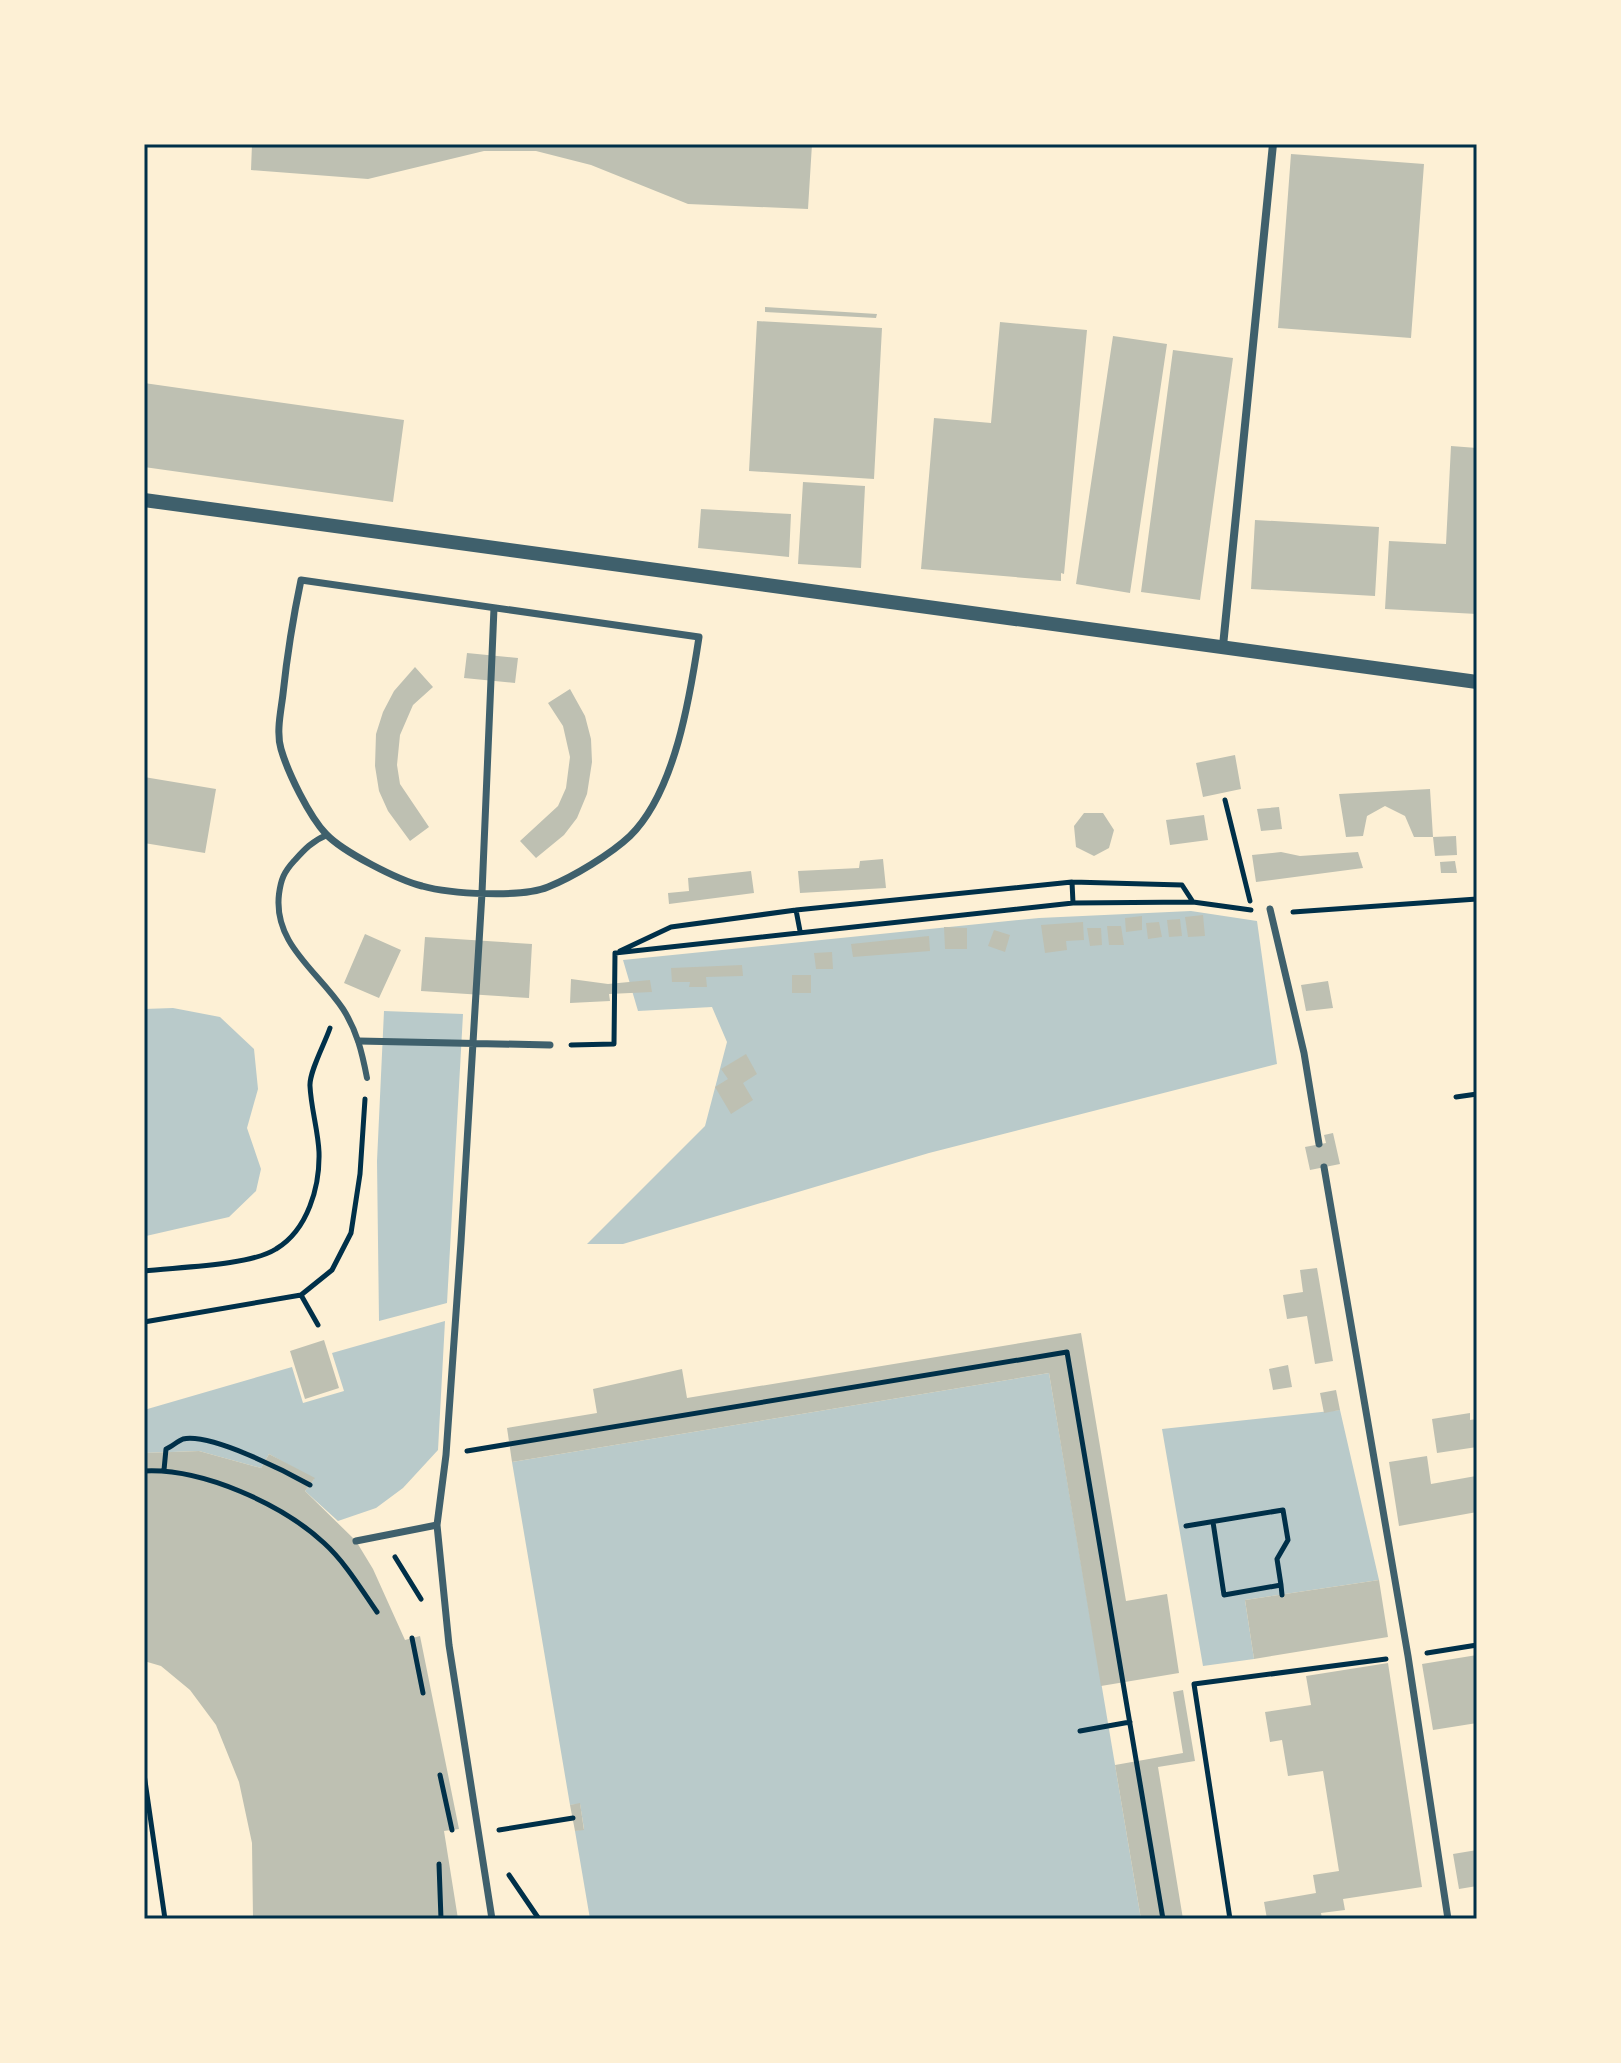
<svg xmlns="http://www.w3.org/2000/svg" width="1621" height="2063" font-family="Arial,sans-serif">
	<rect width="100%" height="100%" fill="#fdf0d5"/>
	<!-- green -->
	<path fill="#b9caca" d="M1191,911L1257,921L1277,1064L929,1153L623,1244H587L705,1126L727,1042L712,1007L638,1011L623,960L1039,918Z
		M173,1008L220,1017L254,1049L258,1089L247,1128L261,1169L256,1191L229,1217L146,1236L144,1249V1009Z
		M384,1011L463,1014L447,1303L379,1321L377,1161Z
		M445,1321L438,1450L403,1488L376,1508L338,1521L305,1491L314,1479L269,1454L261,1468L199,1451L144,1453V1410L292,1367L303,1403L344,1391L332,1353Z
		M1049,1373L1141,1919H590L575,1831L584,1829L580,1804L570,1805L512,1462Z
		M1340,1410L1379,1580L1245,1600L1254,1659L1203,1666L1162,1429Z"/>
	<!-- building -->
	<path fill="#bec0b2" d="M252,144H812L808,209L688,204L591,165L536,151H484L368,179L251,170Z
		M1291,154L1424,164L1411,338L1278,328Z
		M765,307L877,314L876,318L765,312Z
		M757,321L882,328L874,479L749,471Z
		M1000,322L1087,330L1064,574L1061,573V581L921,569L934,418L991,423Z
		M1113,336L1167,344L1130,593L1076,584Z
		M1173,350L1233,358L1200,600L1141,592Z
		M144,383L404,420L393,502L144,467Z
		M1451,446L1477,448V614L1385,609L1389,541L1446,544Z
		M803,482L865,486L861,568L798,564Z
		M701,509L791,514L789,557L698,548Z
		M1255,520L1379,527L1375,596L1251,589Z
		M467,653L518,658L515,683L464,678Z
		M415,667L433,687L413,705L400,735L397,765L400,784L429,827L410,841L388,811L379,791L375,766L376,734L383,712L394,691Z
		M570,689L585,716L591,739L592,762L587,794L577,818L564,835L536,858L520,841L558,806L566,788L570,757L563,726L548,703Z
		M1235,755L1241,789L1203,797L1196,763Z
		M144,777L216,789L205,853L144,843Z
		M1430,789L1433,837H1414L1405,816L1385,806L1367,816L1363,836L1346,837L1339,794Z
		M1279,807L1282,829L1261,831L1257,809Z
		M1084,813H1103L1114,830L1109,848L1094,856L1076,847L1074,826Z
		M1204,815L1208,840L1170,845L1166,820Z
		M1456,836L1457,855L1435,856L1433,837Z
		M1281,852L1300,856L1358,852L1363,868L1256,882L1252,855Z
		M883,859L886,888L800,893L798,871L859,868L860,861Z
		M1455,861L1457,873H1441L1440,862Z
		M751,871L754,893L669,904L668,893L689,891L688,878Z
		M1203,915L1205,936L1188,937L1185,917Z
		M1142,916V930L1126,932L1125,918Z
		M1180,919L1182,936L1169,937L1167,920Z
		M1083,922L1084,940L1066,941L1067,950L1045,953L1041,925Z
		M1159,922L1162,937L1148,939L1146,923Z
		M1107,926H1121L1124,945H1109Z
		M944,927L967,928V949H945Z
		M1087,928H1101L1102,945L1090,946Z
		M994,930L1010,935L1005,952L988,946Z
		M365,934L401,950L379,998L344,983Z
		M929,936L930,951L853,957L851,944Z
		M425,937L532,944L529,998L421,991Z
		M832,952L833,969H816L814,953Z
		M742,965L743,976L706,977L707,987H689L690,982H672L671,968Z
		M792,975H811V993H792Z
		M571,979L608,984L650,980L652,992L609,994L610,1001L570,1003Z
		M1328,981L1333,1008L1306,1011L1301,985Z
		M746,1054L757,1074L743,1083L753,1100L731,1114L715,1087L728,1079L721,1069Z
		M1333,1133L1340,1164L1310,1170L1305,1147L1326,1143L1324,1135Z
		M1317,1268L1333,1361L1315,1364L1307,1316L1287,1319L1283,1295L1303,1292L1300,1270Z
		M1081,1333L1126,1601L1167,1594L1179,1673L1101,1686L1049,1373L512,1462L507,1428L597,1413L593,1389L682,1369L687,1398Z
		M324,1340L339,1388L305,1399L290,1351Z
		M1288,1365L1292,1387L1273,1390L1269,1369Z
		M1336,1390L1340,1410L1324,1413L1320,1393Z
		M1470,1413V1420L1477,1419V1447L1437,1453L1432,1419Z
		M199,1451L261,1468L269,1454L315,1478L305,1491L356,1541L373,1569L405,1640L420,1636L459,1829L444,1831L458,1919H253L252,1843L239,1782L216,1725L190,1690L161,1666L144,1661V1453Z
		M1427,1456L1431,1484L1476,1476L1477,1512L1399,1526L1389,1462Z
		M1379,1580L1388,1637L1254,1659L1245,1600Z
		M1477,1655V1723L1433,1730L1422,1664Z
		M1388,1663L1422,1887L1343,1899L1345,1910L1321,1913L1322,1919H1267L1264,1902L1316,1893L1313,1875L1339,1871L1323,1771L1288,1776L1282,1740L1270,1742L1265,1712L1311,1705L1306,1676Z
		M1183,1690L1195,1761L1158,1767L1183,1919H1141L1115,1765L1183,1753L1173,1692Z
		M580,1803L584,1830L575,1831L570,1805Z
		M1477,1850V1886L1459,1889L1453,1854Z"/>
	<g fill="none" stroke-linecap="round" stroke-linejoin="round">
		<!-- path -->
		<path stroke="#003049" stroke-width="5" d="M1225,800L1250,901
			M1072,882L1073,903
			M796,910L800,931
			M1293,912L1477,899
			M620,951L671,927L796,910L1072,882L1182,885L1193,902
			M615,953L1073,903L1193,902L1251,910
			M571,1045L614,1044L615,953
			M1456,1097L1477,1094
			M144,1271C178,1267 249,1266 276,1249C308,1230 320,1186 319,1152C318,1130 311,1108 310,1086C309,1072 325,1043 330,1028
			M301,1295L318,1325
			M144,1322L301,1295L332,1270L351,1233L360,1174L365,1099
			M467,1451L1067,1352L1163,1919
			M164,1470L166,1449C171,1447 178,1441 183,1439C211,1433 285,1471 310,1485
			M144,1471C202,1468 282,1504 324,1543C345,1562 361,1589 377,1612
			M1213,1522L1224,1595L1281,1585L1282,1595
			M1186,1526L1283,1510L1288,1540L1277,1559L1281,1585
			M395,1557L421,1599
			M412,1638L423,1693
			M1427,1653L1477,1645
			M1080,1731L1130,1722
			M144,1774L165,1919
			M440,1775L452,1830
			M499,1830L573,1818
			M439,1864L441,1919
			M509,1875L539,1919
			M1230,1919L1194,1684L1386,1659"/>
		<!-- service -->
		<path stroke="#3f606c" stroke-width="6" d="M327,835C312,841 304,850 294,861C284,872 281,879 279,894C273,944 318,971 343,1009C357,1031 362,1052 367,1078"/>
		<!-- pedestrian -->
		<path stroke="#3f606c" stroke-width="7" d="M301,580L699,637C690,697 675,792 630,836C611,854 573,877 548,887C522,898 450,894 422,886C398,880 343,852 326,834C309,816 288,773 281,749C276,732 281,711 283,694C287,656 293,618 301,580Z
			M1270,909L1304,1053L1319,1144
			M359,1041L550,1045
			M1324,1167L1408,1656L1448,1919
			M356,1541L437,1525
			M492,1919L449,1645L437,1525L446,1455L461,1242L482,893L494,608"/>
		<!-- minor -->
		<path stroke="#3f606c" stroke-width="8" d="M1223,646L1273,144"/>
		<!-- tertiary -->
		<path stroke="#3f606c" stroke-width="14" d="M144,500L1477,682"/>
	</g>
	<!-- border -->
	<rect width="1621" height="2063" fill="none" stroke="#fdf0d5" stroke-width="292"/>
	<rect x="146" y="146" width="1329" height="1771" fill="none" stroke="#003049" stroke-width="3"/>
</svg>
